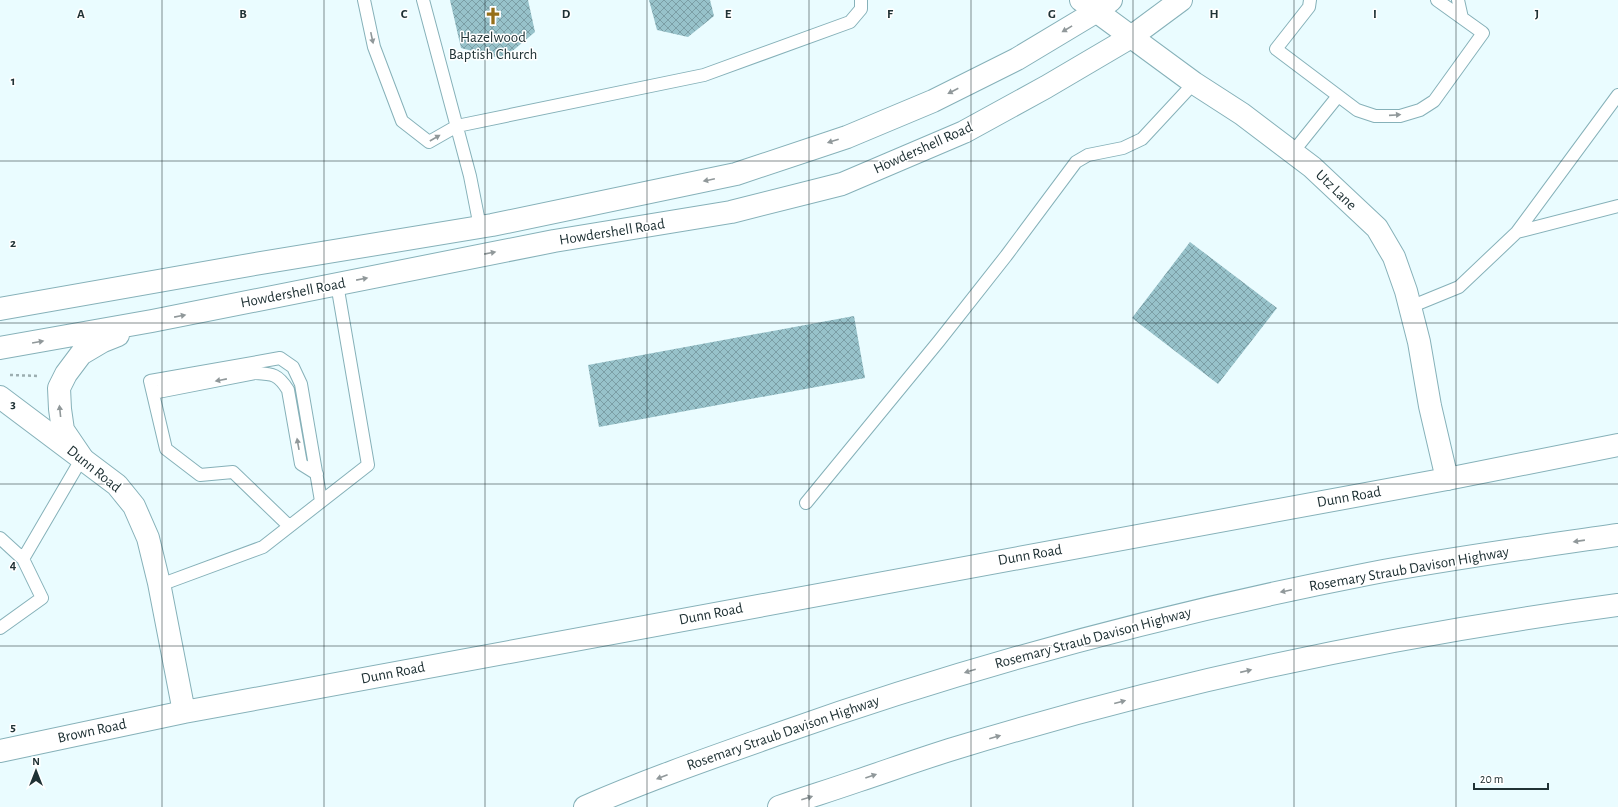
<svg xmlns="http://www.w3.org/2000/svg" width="1618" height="807" font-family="'Alegreya Sans',sans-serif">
	<defs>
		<pattern id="building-cross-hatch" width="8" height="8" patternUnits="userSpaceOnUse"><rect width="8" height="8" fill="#97c2ca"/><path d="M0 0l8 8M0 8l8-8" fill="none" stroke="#7b9ea5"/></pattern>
	</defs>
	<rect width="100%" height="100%" fill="#eafcff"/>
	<!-- building -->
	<path fill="url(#building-cross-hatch)" d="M450,0H528L535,32L503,59L461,48Z
		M649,0H710L714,16L688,37L657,30Z
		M1190,242L1277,308L1218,384L1132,318Z
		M854,316L865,378L599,427L588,365Z"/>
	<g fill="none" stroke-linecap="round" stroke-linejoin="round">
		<!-- lane casing -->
		<g stroke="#86b1b9" stroke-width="14">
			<path id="lane" d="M364,0L374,47L402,121L429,142L457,126L704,75L850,22L861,9V0
				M423,0L470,176L480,227
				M1310,0L1309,7L1276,49L1357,110L1375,116H1400L1420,110L1434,101L1483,33L1437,0
				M1458,0L1462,18
				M1293,152L1338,96
				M1517,232L1618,95
				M1410,307L1459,287L1517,232L1618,206
				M153,393L255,373C273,374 278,374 288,390L301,464L317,474
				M806,503L939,341L1006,256L1076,162L1088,155L1123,148L1142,139L1194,83
				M289,526L233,472L200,475L166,449L150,381L280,358L293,367L301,384L321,501
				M0,538L23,559L42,598L0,628
				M23,559L82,458
				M160,585L263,547L368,465L337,284"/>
		</g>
		<!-- street casing -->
		<g stroke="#86b1b9" stroke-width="24">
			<path id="street" d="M1081,0L1194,83L1242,114L1312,167L1377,228L1394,257L1406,291L1419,342L1430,406L1447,479"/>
		</g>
		<!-- secondary casing -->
		<g stroke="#86b1b9" stroke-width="24">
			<path id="secondary" d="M0,397L117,485L134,506L148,538L159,583L184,712
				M0,751L184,712L1447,479L1618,445"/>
		</g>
		<!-- primary casing -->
		<g stroke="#86b1b9" stroke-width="24">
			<path id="primary" d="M0,309L255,264L492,225L736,174L847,137L933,101L1017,59L1097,11L1111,0
				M0,348L152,321L554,241L731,212L842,184L964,132L1046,87L1131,37L1181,0
				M82,458L63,430L60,409L59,388L66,374L81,354L103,341L118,335"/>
		</g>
		<!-- highway casing -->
		<g stroke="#86b1b9" stroke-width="24">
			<path id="highway" d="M585,807C649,779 716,756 781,733C973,665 1169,613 1368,574C1451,558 1535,547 1618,535
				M779,807C805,798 831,790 857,781C890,770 923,758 956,748C1172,682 1394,635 1618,605"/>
		</g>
		<!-- path -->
		<path stroke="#9caeb1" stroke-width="2.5" stroke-dasharray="3 3" stroke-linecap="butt" d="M10,375L39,376"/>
		<!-- lane -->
		<use href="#lane" stroke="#fff" stroke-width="12"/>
		<!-- street -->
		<use href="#street" stroke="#fff" stroke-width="22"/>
		<!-- secondary -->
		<use href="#secondary" stroke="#fff" stroke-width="22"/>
		<!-- primary -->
		<use href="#primary" stroke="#fff" stroke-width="22"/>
		<!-- highway -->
		<use href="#highway" stroke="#fff" stroke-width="22"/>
	</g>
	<!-- one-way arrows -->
	<defs><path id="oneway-solid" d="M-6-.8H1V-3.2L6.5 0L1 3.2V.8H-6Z"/></defs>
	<g fill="#90989a">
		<use href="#oneway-solid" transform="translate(1067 29) rotate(149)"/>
		<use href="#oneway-solid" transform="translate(372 38) rotate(78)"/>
		<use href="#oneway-solid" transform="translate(953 91) rotate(153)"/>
		<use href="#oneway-solid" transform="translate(1395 115) rotate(-4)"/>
		<use href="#oneway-solid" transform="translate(435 138) rotate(-30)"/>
		<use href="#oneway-solid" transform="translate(833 141) rotate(162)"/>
		<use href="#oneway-solid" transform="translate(709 180) rotate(168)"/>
		<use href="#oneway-solid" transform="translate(490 253) rotate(-11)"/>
		<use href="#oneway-solid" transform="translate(362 279) rotate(-11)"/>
		<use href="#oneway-solid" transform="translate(180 316) rotate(-11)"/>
		<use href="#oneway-solid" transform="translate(38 342) rotate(-10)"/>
		<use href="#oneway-solid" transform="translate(221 380) rotate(169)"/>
		<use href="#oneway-solid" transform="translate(60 411) rotate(-96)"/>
		<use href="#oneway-solid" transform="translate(298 444) rotate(-100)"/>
		<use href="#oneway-solid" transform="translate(1579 541) rotate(172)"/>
		<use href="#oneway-solid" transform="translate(1286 591) rotate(168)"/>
		<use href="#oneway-solid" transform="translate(970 671) rotate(163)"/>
		<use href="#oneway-solid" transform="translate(1246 671) rotate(-13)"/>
		<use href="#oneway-solid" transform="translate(1120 702) rotate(-15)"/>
		<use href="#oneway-solid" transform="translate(995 737) rotate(-16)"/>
		<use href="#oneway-solid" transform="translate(871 776) rotate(-19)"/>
		<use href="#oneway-solid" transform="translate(662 777) rotate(159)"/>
		<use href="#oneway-solid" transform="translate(807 798) rotate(-18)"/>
	</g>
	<!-- grid -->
	<path fill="none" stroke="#203235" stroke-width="1" stroke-opacity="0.55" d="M162,0V807M324,0V807M485,0V807M647,0V807M809,0V807M971,0V807M1133,0V807M1294,0V807M1456,0V807M0,161H1618M0,323H1618M0,484H1618M0,646H1618"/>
	<!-- icons -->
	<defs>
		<g id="church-bare" transform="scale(1.38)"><path d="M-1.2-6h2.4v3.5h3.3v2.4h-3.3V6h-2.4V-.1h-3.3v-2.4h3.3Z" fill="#966f19" stroke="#fff" stroke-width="2.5" paint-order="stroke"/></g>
	</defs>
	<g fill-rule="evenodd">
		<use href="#church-bare" x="493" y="16"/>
	</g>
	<g text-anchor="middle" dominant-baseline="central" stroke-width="3" stroke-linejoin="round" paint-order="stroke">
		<!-- poi labels -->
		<g font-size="15" fill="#203235" stroke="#fff">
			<text x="493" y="37">Hazelwood<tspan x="493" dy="17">Baptish Church</tspan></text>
		</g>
		<!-- street labels -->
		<g font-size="15" fill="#203235" stroke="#fff">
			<text transform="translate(923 148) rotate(-24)">Howdershell Road</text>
			<text transform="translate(1336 190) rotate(44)">Utz Lane</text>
			<text transform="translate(612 232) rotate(-9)">Howdershell Road</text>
			<text transform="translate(293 293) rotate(-11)">Howdershell Road</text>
			<text transform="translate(94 469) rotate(39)">Dunn Road</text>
			<text transform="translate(1349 497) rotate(-10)">Dunn Road</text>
			<text transform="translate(1030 555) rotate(-10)">Dunn Road</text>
			<text transform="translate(1409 569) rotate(-10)">Rosemary Straub Davison Highway</text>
			<text transform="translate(711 614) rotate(-11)">Dunn Road</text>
			<text transform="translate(1093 638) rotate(-15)">Rosemary Straub Davison Highway</text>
			<text transform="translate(393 673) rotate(-11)">Dunn Road</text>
			<text transform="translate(92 731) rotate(-12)">Brown Road</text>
			<text transform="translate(783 733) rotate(-19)">Rosemary Straub Davison Highway</text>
		</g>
	</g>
	<g font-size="13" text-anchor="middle" font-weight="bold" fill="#203235" stroke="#fff" stroke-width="3" stroke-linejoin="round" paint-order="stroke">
		<text x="81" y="18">A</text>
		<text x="243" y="18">B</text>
		<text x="404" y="18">C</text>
		<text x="566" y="18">D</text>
		<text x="728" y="18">E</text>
		<text x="890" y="18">F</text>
		<text x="1052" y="18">G</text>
		<text x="1214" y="18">H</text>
		<text x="1375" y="18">I</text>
		<text x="1537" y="18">J</text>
		<text x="13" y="85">1</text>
		<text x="13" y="247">2</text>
		<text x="13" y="408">3</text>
		<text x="13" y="569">4</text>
		<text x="13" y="731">5</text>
	</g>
	<!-- north arrow -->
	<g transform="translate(36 771)" stroke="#ffffff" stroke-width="3" paint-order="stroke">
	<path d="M0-3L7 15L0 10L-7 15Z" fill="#203235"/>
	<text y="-6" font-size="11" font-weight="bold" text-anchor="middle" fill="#203235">N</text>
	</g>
	<!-- scale -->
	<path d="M1474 783v6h74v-6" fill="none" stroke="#203235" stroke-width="2"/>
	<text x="1480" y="783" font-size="12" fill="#203235" stroke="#ffffff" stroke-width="3" paint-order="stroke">20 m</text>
</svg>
